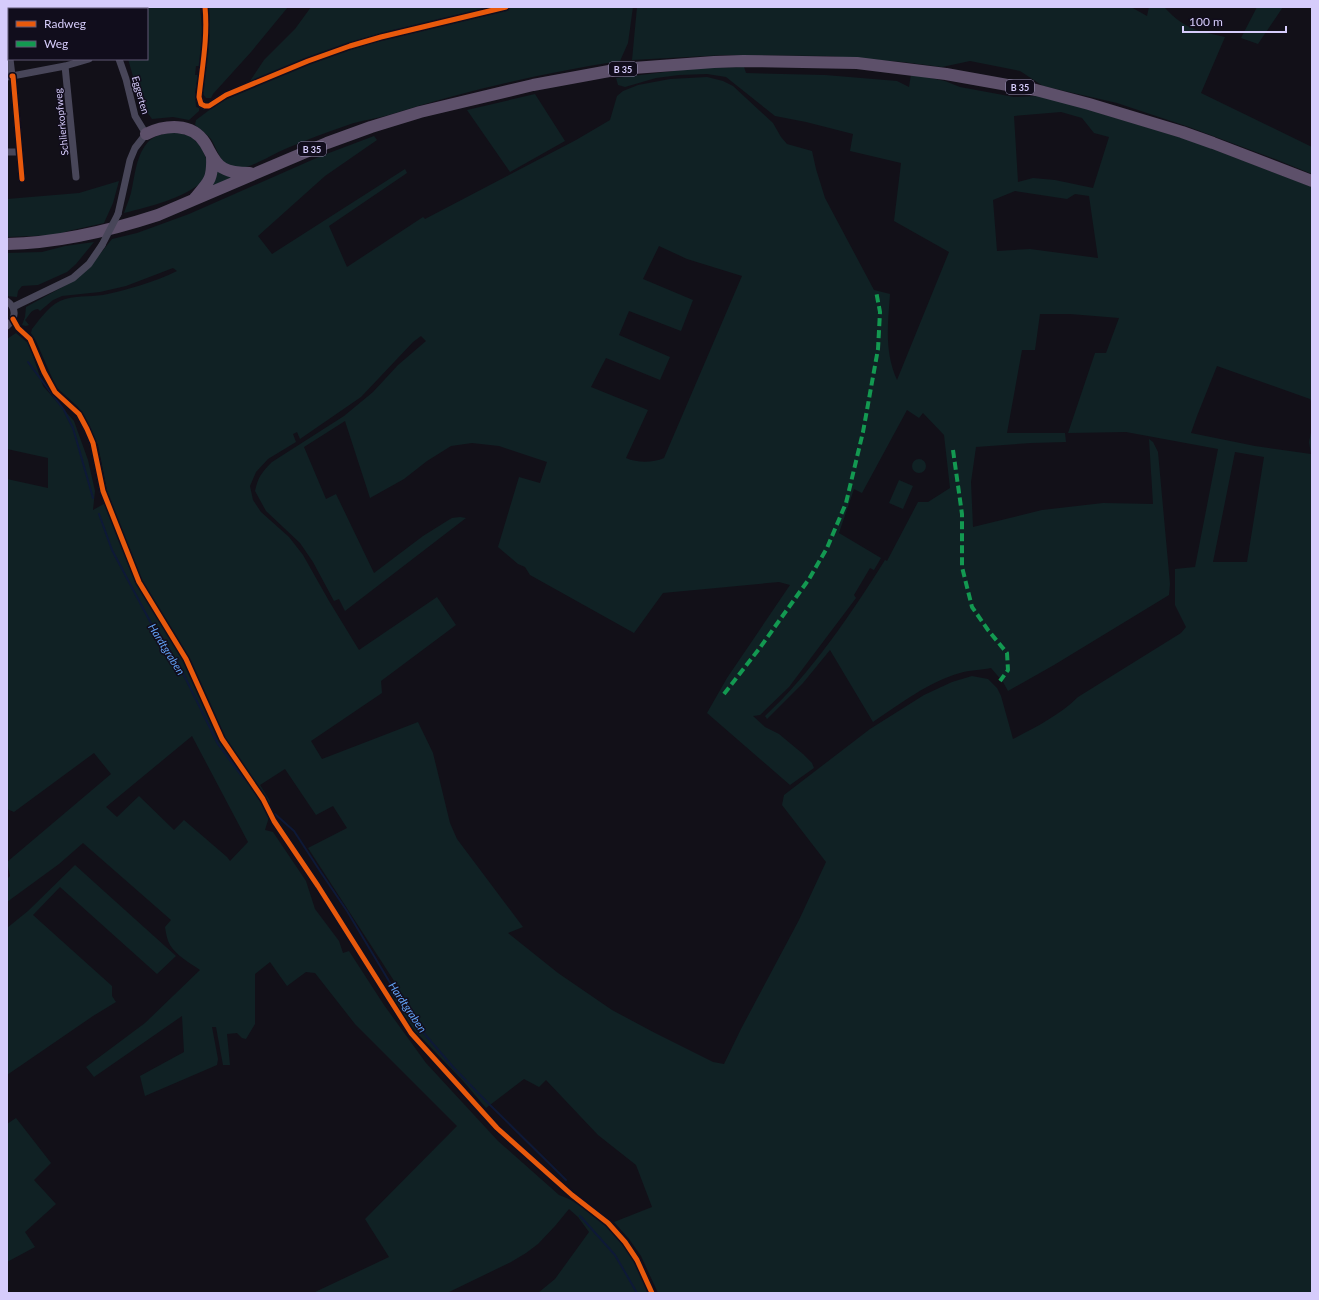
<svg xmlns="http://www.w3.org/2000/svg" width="1319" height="1300" font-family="Lato,sans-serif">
	<rect width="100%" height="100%" fill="#121018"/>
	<!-- green -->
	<path fill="#102124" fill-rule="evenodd" d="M101,7H200L203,38L199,66H196L195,75H198L195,94L196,107L199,108V111L189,120L173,117L152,119L141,104L128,59H147V9H102Z
		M208,7H288L251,52L213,94L211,98H206L203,94L210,19Z
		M311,7H633L628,43L620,61C542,73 464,91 389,115C376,119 361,120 348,125C327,132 306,140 285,149C273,154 250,169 238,168C221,168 218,150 211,139C207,134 200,129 195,125L196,120L220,102L248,90L261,81L248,84L264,60L295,29Z
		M637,7H1131L1147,16L1149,7H1164C1175,19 1187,28 1203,32C1210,34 1218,35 1225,37L1201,93L1312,147V174L1275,159L1189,127L1117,103L1043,86L1020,71L970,61L942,67L903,62L829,56L724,55L632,60Z
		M1257,7H1283L1258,44L1241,38Z
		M744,67L746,73L825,75L897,81L909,87L911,74L945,81L960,87L1014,97L1038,96L1063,102L1192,141L1312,187V403L1310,399L1217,366L1197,416L1191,433L1255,446L1311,454L1309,442L1312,427V1293H658L641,1256L629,1239L614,1222L652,1207L636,1165L598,1135L546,1080L539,1087L524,1079L486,1108L463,1081L414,1030L389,993L398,987L308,848L347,828L333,806L316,815L285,769L260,785L270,801L269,817L265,830L273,832L306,881L315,909L339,941L343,953L349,951L384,1005L426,1063L498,1141L559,1195C582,1203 608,1223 623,1243C628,1249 631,1257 635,1264C640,1273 646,1283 647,1293H538L555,1279L589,1232L578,1217L569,1209L555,1226L538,1244L526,1253L511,1262L447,1293H313L389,1257L365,1219L457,1126L355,1024L315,973L306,972L287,986L270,962L255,974V1024L246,1039L242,1038L237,1033L227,1034L230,1065H223L216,1027H212L218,1059L217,1065L145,1096L140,1076L184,1052L182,1016L94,1077L86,1067L145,1023L200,970C190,963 177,956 170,945C167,940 166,933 165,927L171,920L83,843L59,864L7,902V879L10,876L7,862L111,774L94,753L14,812L7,809V479L48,488V458L7,449V339L16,333L29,344L43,386L74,421L88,460L95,491L93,510L109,501L98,445L78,407L56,387L36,341L31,333L32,329C40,319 49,306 60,301C74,295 89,297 103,295C127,290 155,282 177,271L173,268L126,286L100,292L62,296L53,300L40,311L38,309C30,310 30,315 25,320L29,325L26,326L22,325L25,317L26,307L77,279L87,270L112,239L137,233L189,214L321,156L374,136L377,140L325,176L258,236L272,254L405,169L407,173L329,226L347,267L423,217L425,219L576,140L610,120L617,96L623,91L638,85L670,79L707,77L723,81L733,86L773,123L781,137L787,144L812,151L816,169L825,198L874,290L890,294C888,324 884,351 897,380L949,252L894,221L901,163L850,151L853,134L806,122L775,116L726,77L707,74L679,75L656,78L625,87L618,85L616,78L698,68ZM1061,112L1082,118L1094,133L1109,137L1093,188L1055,180L1033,178L1018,182L1014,116ZM1015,191L1067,199L1075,194L1089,196L1098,258L1030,249L997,251L993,200ZM659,246L687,259L742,276L664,458C653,463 637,463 626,458L648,410L591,387L606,358L660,380L670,357L619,335L629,311L681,331L693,300L643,279ZM1040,314H1070L1119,318L1106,353H1095L1068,433L1126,432L1218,449L1195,567L1175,569V605L1186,627L1181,633L1078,697C1060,715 1036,727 1013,739L1001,696L997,688L988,679L972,676L952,682L924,695L870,729L784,795L782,805L826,862L799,920L741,1029L724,1064L713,1062L655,1033L612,1010L558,973L508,933L523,927L457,839L450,823L433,753L418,722L322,759L311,741L382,693L381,681L456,625L437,597L359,650L329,601L303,555L289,537L261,512L253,500L250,486L256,472L268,459L296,442L293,434L297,432L300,439L361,397L413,342L421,336L426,341L398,365L373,392L344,416L272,462C262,472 258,477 255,491L266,511L300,543L313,562L334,601L339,599L345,611L466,518L460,517L452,518L447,521L423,536L374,573L336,494L326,499L304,447L345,421L370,498L404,479L427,461L451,446L472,443L499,446L547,462L540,483L519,477L498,547L518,564L525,567L530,575L634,633L663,593L779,582L790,585L727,678L707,713L790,785L814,768L812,763L803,754L779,734L765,727L753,716L760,715L789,687L856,598L854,595L870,568L874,570L881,558L839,533L854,489L862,493L907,410L919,418L923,413L944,435L950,488L928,502H918L887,561L885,560C851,614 812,672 765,716L767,719L803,683L830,650L873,722C900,704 928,682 960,673C969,670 981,670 991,668L1003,682L1008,691L1054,665L1169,595L1170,584L1158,452L1153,442L1149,439L1153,504L1103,503L1042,510L973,527L971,482L976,447L1031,443L1066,442L1065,433H1007L1022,350H1035ZM1235,452L1264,457L1247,562H1213ZM192,736L248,842L230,861L227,857L184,820L174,830L139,796L117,817L106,807Z
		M535,94L565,141L510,172L467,110Z
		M175,132L190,136L200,145L207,160L205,180C182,199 152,206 124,213C126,207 129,200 131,193C135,176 136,154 149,141C155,135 166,133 175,132Z
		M216,167L235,176L210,187Z
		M119,181L113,203L104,223L68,231L57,235L7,237V199L79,193Z
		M94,242L76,264L67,272L38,285L22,286L18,291L17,297L7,296V253L42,252L65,246Z
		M912 466a7 7 0 1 1 14 0a7 7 0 1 1-14 0Z
		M899,480L913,486L903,509L889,503Z
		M75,865L176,956L157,974L60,887L33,915L112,986V996L116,1002L93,1016L7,1075V928L28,911Z
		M16,1118L51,1163L34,1180L56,1204L25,1232L35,1247L7,1262V1124Z"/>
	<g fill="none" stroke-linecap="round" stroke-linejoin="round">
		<!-- stream -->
		<path stroke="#0e1937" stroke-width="2" d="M28,362L64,410L73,428L93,498
			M99,514L112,550L153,627L179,665L218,744L244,779
			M275,814L294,831L320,871L347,911L395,991L422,1031L454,1068L486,1101L566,1180
			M580,1216L615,1255L637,1293"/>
		<!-- minor -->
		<path stroke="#484659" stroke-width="7" d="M95,7L96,9
			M205,7C208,37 202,68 199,97L201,104L205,106H209L226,95L308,61L350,46L381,37L506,7
			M7,23L9,45
			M10,59L12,76
			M65,66L76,177
			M13,76L22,179
			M7,77L65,66L89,59
			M7,152H19
			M118,214L130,160L135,148L146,134L135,116L126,79L119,59
			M7,301C17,308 16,319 7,326
			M13,307L73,278L89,264L102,245
			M13,319L18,328L30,339L44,372L55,392L79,414L87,429L93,443L103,491L139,582L186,659L222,739L263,799L274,821L318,886L411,1033L497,1128L572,1195L608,1223L625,1242L637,1260L652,1293"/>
		<!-- primary -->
		<path stroke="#5d506a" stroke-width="12" d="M146,134C165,125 192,122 205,143C210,151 214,163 223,168C231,173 241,173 250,173
			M195,198C209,182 213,179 212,157
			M7,244C59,243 109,231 158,215L327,143L371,127L420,112L533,85L620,69L714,62L743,61L857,63L946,74L1036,90L1089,104L1182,132L1213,143L1312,181"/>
		<!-- minor-bridge -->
		<path stroke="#484659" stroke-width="7" d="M102,245L118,214"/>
		<!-- quiet -->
		<path stroke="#139951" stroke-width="4" stroke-dasharray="8 4" stroke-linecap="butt" d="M953,450L962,514V567L972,607L988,630L1007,653L1008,670L1000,681
			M724,694L759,649L809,579L827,548L846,503L863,432L878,349L880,312L876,291"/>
		<!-- cycleway casing -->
		<g stroke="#110d1c" stroke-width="8">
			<path id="cycleway" d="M205,7C208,37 202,68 199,97L201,104L205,106H209L226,95L308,61L350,46L381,37L506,7
				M12,76H13L22,179
				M13,319L18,328L30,339L44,372L55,392L79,414L87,429L93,443L103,491L139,582L186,659L222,739L263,799L274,821L318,886L411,1033L497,1128L572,1195L608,1223L625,1242L637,1260L652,1293"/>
		</g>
		<!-- cycleway -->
		<use href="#cycleway" stroke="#e8590c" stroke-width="5"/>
	</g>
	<g text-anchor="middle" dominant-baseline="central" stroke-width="3" stroke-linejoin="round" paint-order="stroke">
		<!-- shield labels -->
		<g fill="#110d1c" stroke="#9b93b8" stroke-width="1">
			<rect x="609" y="62" width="28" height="14" rx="3"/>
			<rect x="1006" y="80" width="28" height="14" rx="3"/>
			<rect x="298" y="142" width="28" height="14" rx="3"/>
		</g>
		<g font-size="9" font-weight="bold" fill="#d6ccfb">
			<text x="623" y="69">B 35</text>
			<text x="1020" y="87">B 35</text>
			<text x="312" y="149">B 35</text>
		</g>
		<!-- street labels -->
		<g font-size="10" fill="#d6ccfb" stroke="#110d1c">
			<text transform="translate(141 95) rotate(74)">Eggerten</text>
			<text transform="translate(61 122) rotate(-96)">Schlierkopfweg</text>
		</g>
		<!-- water labels -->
		<g font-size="11" font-style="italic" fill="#61a1f4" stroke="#110d1c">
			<text transform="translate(167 649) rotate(58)">Hardtgraben</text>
			<text transform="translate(408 1007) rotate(56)">Hardtgraben</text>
		</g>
	</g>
	<!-- border -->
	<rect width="1319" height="1300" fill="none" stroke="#d6ccfb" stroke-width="16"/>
	<!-- legend -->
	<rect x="8" y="8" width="140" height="52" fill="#110d1c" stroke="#605975"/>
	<rect x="16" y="21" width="20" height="6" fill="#e8590c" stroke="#605975"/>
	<text x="44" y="28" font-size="12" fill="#d6ccfb">Radweg</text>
	<rect x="16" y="41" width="20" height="6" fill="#139951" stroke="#605975"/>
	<text x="44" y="48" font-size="12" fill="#d6ccfb">Weg</text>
	<!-- scale -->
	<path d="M1183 26v6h103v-6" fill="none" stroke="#d6ccfb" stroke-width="2"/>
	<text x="1189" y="26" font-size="12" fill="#d6ccfb" stroke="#110d1c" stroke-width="3" paint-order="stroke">100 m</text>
</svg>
